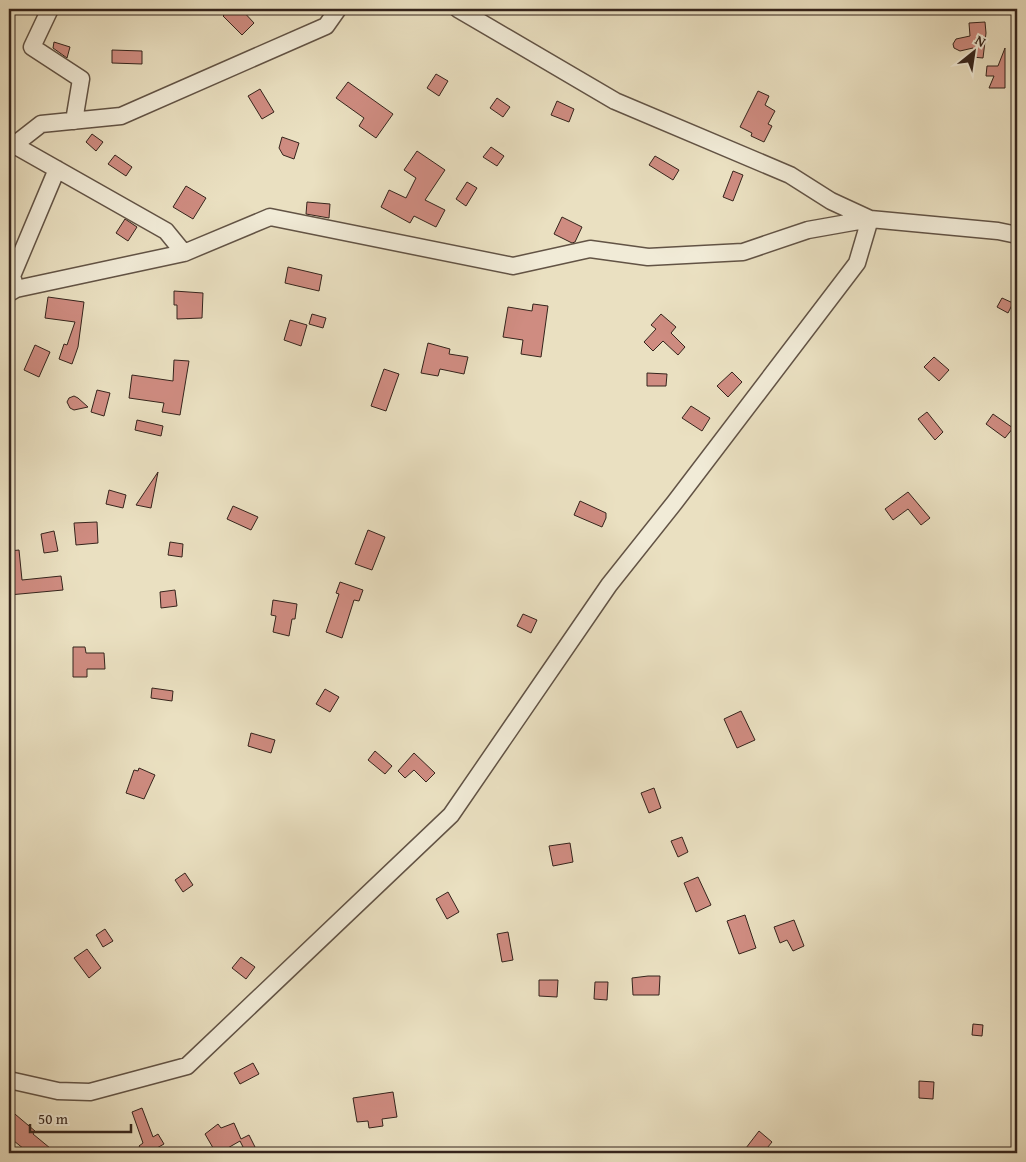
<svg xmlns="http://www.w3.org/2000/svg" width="1026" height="1162" font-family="'Gentium Book Plus',serif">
	<rect width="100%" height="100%" fill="#eae0c1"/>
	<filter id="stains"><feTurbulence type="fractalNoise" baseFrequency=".004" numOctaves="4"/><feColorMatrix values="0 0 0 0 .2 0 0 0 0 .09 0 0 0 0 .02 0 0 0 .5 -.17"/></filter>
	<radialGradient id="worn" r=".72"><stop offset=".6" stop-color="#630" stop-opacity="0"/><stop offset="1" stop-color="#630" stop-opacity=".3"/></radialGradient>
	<!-- building -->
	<path fill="#cf8c81" stroke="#35241c" d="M230,9H241L254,23L242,35L223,16Z
		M985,22L986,33L983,58L972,57L973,48L960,51L954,48L953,44L956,39L970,36L969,23Z
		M54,42L70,47L67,58L53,48Z
		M1005,48V88H989L994,76H986L987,66H998Z
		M112,50L142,51V64L112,63Z
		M436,74L448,81L439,96L427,88Z
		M348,82L393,114L376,138L359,126L364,118L336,98Z
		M260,89L274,112L262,119L248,96Z
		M758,91L769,96L765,105L775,111L768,124L772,126L764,142L751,136L752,133L740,127Z
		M497,98L510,107L503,117L490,108Z
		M557,101L574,109L569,122L551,115Z
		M92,134L103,142L96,151L86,142Z
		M282,137L299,143L294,159L283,155L279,148Z
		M491,147L504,156L497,166L483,157Z
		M417,151L445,170L425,200L445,210L436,227L414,216L410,223L381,207L389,190L406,198L416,178L404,170Z
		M115,155L132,167L126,176L108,164Z
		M655,156L679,170L673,180L649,165Z
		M733,171L743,175L733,201L723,197Z
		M467,182L477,188L466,206L456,199Z
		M186,186L206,198L193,219L173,207Z
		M307,202L330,204L329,218L306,214Z
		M562,217L582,227L575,242L572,243L554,234Z
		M125,219L137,227L128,241L116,233Z
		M288,267L322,275L319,291L285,283Z
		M174,291L203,293L202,318L177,319V305H174Z
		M48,297L84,302L78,347L72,364L59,359L64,344L67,345L75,322L45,318Z
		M1002,298L1013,303L1008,313L997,307Z
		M533,304L548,306L541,357L521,354L523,340L503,337L508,307L532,311Z
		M312,314L326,318L323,328L309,324Z
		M661,314L676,327L671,333L685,347L678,355L663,341L653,351L644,342L656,329L651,325Z
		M290,320L307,325L301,346L284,340Z
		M428,343L450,349L449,354L468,357L464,374L440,369L438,376L421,373Z
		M35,345L50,352L39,377L24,370Z
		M934,357L949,370L939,381L924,367Z
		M174,360L189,361L180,415L162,412L164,403L129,398L132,375L173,381Z
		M384,369L399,374L386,411L371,406Z
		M732,372L742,382L728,397L717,386Z
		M647,373L667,374L666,386H647Z
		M97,390L110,393L104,416L91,412Z
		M74,396L78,398L88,407L74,410L70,408L67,402L69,398Z
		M691,406L710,418L702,431L682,418Z
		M927,412L943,432L935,440L918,419Z
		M993,414L1013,428L1005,438L986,424Z
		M137,420L163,426L161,436L135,430Z
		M158,472L151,508L136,505Z
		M109,490L126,495L123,508L106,504Z
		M908,492L930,518L921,525L908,509L893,520L885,509Z
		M580,501L606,513V518L602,527L574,515Z
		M233,506L258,517L251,530L227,519Z
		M97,522L98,543L76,545L74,523Z
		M368,530L385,537L372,570L355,564Z
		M54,531L58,551L44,553L41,534Z
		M170,542L183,544L182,557L168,555Z
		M19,550L22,580L61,576L63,590L9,595V551Z
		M340,582L363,590L359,601L354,600L342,638L326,632L339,594L336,593Z
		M175,590L177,606L161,608L160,592Z
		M273,600L297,604L295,619H292L289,636L273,632L276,616L271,615Z
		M523,614L537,620L531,633L517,626Z
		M73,647H85L86,653H104L105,669H87V677H73Z
		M152,688L173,691L172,701L151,698Z
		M325,689L339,697L330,712L316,704Z
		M741,711L755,740L737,748L724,719Z
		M251,733L275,740L271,753L248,746Z
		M375,751L392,766L385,774L368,760Z
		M414,753L435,773L426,782L414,770L405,778L398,771Z
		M139,768L155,775L144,799L126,793L134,770L138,771Z
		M654,788L661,808L649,813L641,793Z
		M682,837L688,852L678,857L671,841Z
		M570,843L573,862L553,866L549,846Z
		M185,873L193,885L183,892L175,880Z
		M698,877L711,905L696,912L684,883Z
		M448,892L459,912L447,919L436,899Z
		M745,915L756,948L739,954L727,921Z
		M794,920L804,946L793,951L787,940L780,943L774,927Z
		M105,929L113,941L103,947L96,935Z
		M508,932L513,960L502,962L497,934Z
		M87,949L101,968L89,978L74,958Z
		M241,957L255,967L246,979L232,968Z
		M648,976H660L659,995H633L632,978Z
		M539,980H558L557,997L539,996Z
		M595,982H608L607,1000L594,999Z
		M973,1024L983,1025L982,1036L972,1035Z
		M253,1063L259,1074L240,1084L234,1073Z
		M919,1081L934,1082L933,1099L919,1098Z
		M393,1092L397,1117L382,1119L383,1126L369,1128L368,1121L357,1122L353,1098Z
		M142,1108L153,1137L158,1134L164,1144L148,1153H143L139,1146L143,1143L132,1112Z
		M9,1109L35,1131L33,1134L56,1153H29L9,1137Z
		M234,1123L241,1139L249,1135L258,1153H246L240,1141L219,1153H216L205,1134L218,1124L221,1128Z
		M759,1131L772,1142L763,1153H753L746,1148Z"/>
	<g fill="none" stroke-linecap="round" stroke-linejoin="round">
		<!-- street casing -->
		<g stroke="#625345" stroke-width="19">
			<path id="street" d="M50,9L32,47L81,79L74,121
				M458,9L615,101L790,175L831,201L870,219L998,231L1017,235
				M14,145L166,231L184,253
				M9,149L41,124L121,116L326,26L338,9
				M16,289L12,276L57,169
				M9,293L16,289L184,253L270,217L513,266L590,249L648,257L743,252L808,230L870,219L857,263L675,502L609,585L451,815L187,1066L90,1092L58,1091L9,1080"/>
		</g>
		<!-- street -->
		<use href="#street" stroke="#f1ebd7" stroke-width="16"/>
	</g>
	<!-- margin -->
	<rect width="1026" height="1162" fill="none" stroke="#eae0c1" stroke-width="30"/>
	<rect x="10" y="10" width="1006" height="1142" fill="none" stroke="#35241c" stroke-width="2.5"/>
	<rect x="15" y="15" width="996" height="1132" fill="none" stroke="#35241c"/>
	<!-- north arrow -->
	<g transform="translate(974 52) rotate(30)" stroke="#f1ebd7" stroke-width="4" paint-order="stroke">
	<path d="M0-4L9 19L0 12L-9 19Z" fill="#35241c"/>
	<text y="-8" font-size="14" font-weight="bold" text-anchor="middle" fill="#35241c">N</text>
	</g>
	<!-- scale -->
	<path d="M30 1124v8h101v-8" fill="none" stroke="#35241c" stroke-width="2.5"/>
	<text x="38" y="1124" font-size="15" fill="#35241c" stroke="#f1ebd7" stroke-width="4" paint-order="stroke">50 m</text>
	<rect width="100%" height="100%" filter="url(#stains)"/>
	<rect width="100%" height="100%" fill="url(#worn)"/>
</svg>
